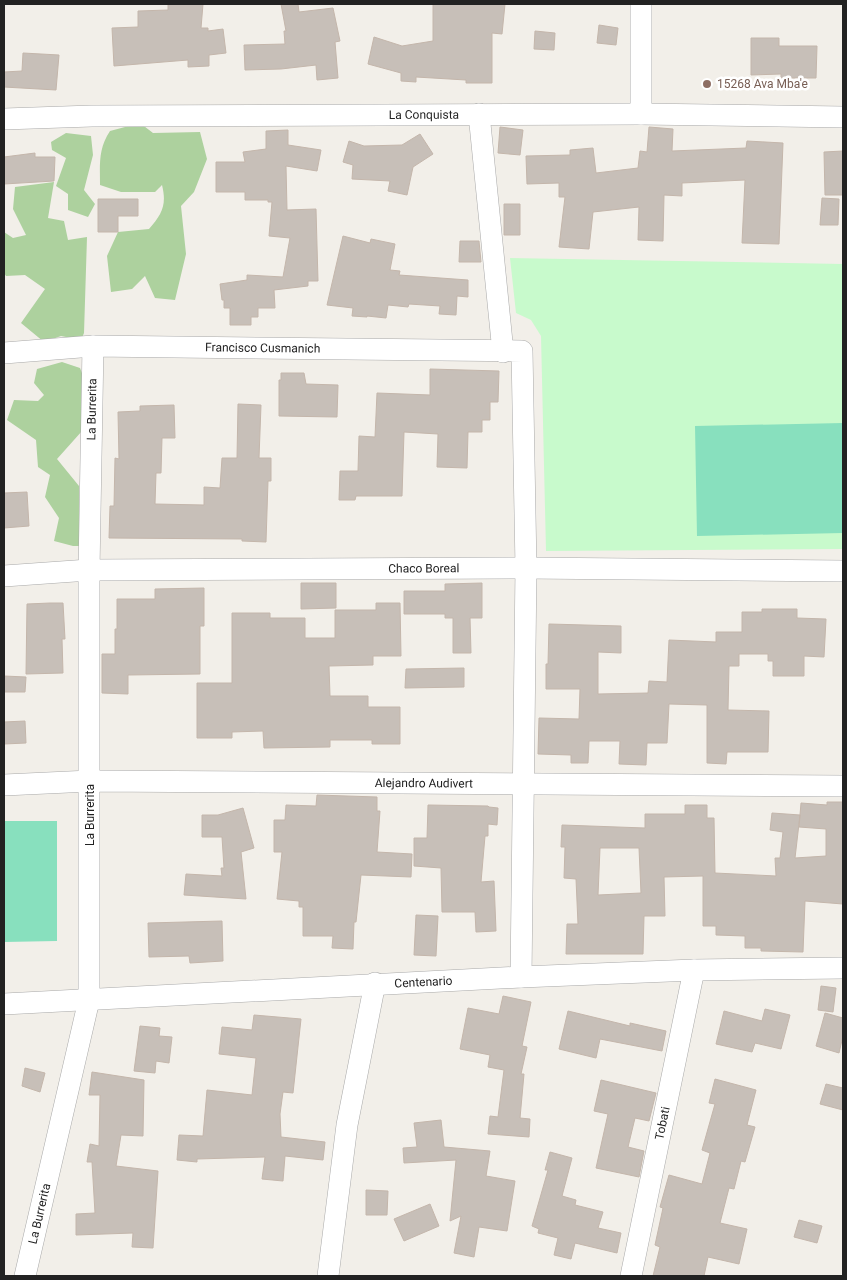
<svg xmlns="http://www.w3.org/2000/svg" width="847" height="1280" font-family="Roboto,sans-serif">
	<rect width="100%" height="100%" fill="#f2efe9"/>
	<!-- forest -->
	<path fill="#add19e" d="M140,123L153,133L200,132L207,159L194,192L181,206L186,254L175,300L155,298L145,276L132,289L111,292L107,256L118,232L149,229C162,214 167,205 162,185L155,192H121L100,185C100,165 98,149 110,131Z
		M66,133L91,136L93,155L84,190L95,204L88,217L68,210V194L56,186L66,158L52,150L51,142Z
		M54,182L48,218L64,221L68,240L87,237L84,333L81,340L61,336L44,342L21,323L45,289L25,275L6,276L4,273V232L13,238L26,235L13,209L15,187Z
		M62,362L80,368L87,386L82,431L57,459L79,486L80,546H73L54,541L59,518L45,497L50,475L38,467L36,440L7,420L14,400L38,401L44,395L34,383L37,369Z"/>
	<!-- park -->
	<path fill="#c8facc" d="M510,258L843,264V549L546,551L541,336L531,320L516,313Z"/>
	<!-- pitch -->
	<path fill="#88e0be" d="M843,423V533L697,536L695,426Z
		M4,821H57V941L4,942Z"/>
	<!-- building -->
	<path fill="#c7bfb8" stroke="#c4b6ab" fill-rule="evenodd" d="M168,4H203L201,28H208V31L223,29L226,53L209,55V66L188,67V60L114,66L112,28L138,27V11L168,10Z
		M281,4H298L299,12L333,8L340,41L335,42L338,78L317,80L316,65L281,69L245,70L244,45L285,44L284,31H286Z
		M433,4H505L502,34L492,33V83H466V80L416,77V82L401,81V73L368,64L374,37L402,46L433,41Z
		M599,25L618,28L616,45L597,43Z
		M535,31L555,33L554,50L534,49Z
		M751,38H779V46H817L816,78H781V74L751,75Z
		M23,53L59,55L56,90L4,87V72L22,71Z
		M500,127L523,130L520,155L498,153Z
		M649,127L673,129L672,151L746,148L747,141L783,143L779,244L742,243L745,180L682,183V196L664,195L663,241L638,240L639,207L593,212L589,249L559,247L565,197H559V183L527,184L526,156L570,155V150L593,148L596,173L638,168L640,151L647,152Z
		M288,130V145L321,150L317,171L286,166L287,210L316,209L318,281H308V286L274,290L275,308H258V317H251V325H230V308H224V300H222L220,284L247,280V275L283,277L290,238L269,236L272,202H268V200H245V192H216V162H245L243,152L266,149V131Z
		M420,134L433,154L413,167L407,195L388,191L390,181L352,179L353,165L343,162L349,141L364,146L402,145Z
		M843,151V195H825L824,152Z
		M35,153V157H55L54,181L4,184V157Z
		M822,198L839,199L838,225H820Z
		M98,199H138V216H118V232H98Z
		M504,204H520V235H504Z
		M343,236L370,243L371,239L395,244L390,270L400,271L399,275L468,280V297L457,296L456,315L439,314L440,306L409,304L408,307L388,305L386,318L367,316V317L352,316L353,308L327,305Z
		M460,241H479L481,262H459Z
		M430,369L499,371L498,402H490V420H482V432H468L467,468L437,467L438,434L404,432L402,496H356L355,500H339L340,471H358L359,436L375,437L377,393L430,395Z
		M281,373H304L306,384L338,385L337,417L279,416V380H281Z
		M238,404L261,405L259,458H271V481H268L266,542L242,541V539L109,538L110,506H114L115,458L119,459L118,412L140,411V406L174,405L175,438H162L161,473H156L155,504L204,505V487L220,488L222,458H237Z
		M27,492L29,526L4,528V493Z
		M301,583H336V608L301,609Z
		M482,583V618H470L471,653H453V618H445V614H404V591H445V584Z
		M204,588V626H200V674L128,675V694L102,693V654H115V629H117V599H155V589Z
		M50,603H63L65,639H62L63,673L26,674L27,604Z
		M376,603H400L401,656H373V665L329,666L330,696H368V707H400V744H372V740H330V747L264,748L263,731L232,732V738H197V683H232V613H270V618H305V638H335V610H376Z
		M762,609H797V618L826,619L824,657L804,656V676H773V661H768V654H739V666H729L728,710L769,711L768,752H727L726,764L707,763V705L669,704L667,743H647L646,765L619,764L620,741H589L588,763H571V755L538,754L539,718L579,719L580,689H546V664H548L549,624L621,626V653L598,652V694L648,693L649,681L667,682L669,640L716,642V632H742V612H762Z
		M464,668V687L405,688L406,669Z
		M4,676L26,677L25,692H4Z
		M25,721L26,743L4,744V722Z
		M317,795L377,797V811H380L377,852L412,854L411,877L361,875L356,922H354L353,949L332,948L333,936H303V907H299V901L277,899L282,852H274V820H285L286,805L316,806Z
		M827,802H843V904L805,901L803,952L761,951V948H745V936L716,935V926H703V876L664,877L665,916H644L643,954H566L567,924H578L576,879L564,878L565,847H561L562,825L645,828V814H685V805H707V818H714L715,873L776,876L775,858H780L783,832L770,830L772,813L800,815L795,858L826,856V829L799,827L801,803L827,805ZM600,848H639L641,893L598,895Z
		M428,805L488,806L489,807L498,808L497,825L488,824V836H485L481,882L494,881L496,931L476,932L475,912H442L441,868L414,866V838H427Z
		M243,808L254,848L241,852L246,899L184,895L186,874L222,876L221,868H224L222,837H202V815H218Z
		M416,915L438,916L436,956L414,955Z
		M222,921L223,961L190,963L189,956L149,957L148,923Z
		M821,986L836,988L833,1012L818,1010Z
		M503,996L531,1002L522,1046L527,1047L521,1074H524L520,1118L530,1119L529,1137L488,1134L490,1116L498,1117L504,1070L488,1067L490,1055L460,1049L468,1008L499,1014Z
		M765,1009L790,1015L781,1049L755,1043L752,1052L716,1044L724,1011L762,1021Z
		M568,1011L630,1026V1023L666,1031L662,1051L600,1039L596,1058L559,1049Z
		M825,1013L843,1018V1036L839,1053L816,1046Z
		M254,1015L301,1019L293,1093L283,1092L280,1114L281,1137L325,1142L323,1160L285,1156L283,1181L262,1179L265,1157L197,1159V1162L177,1160L179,1135L203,1136L207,1090L252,1095L256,1058L219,1054L222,1027L252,1030Z
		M140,1026L160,1028L159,1036L172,1037L169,1063L156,1061L155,1073L134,1071Z
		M25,1068L45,1073L40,1092L22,1086Z
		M92,1072L144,1080L143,1136L121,1135L116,1166L158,1171L153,1248L132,1247L133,1233L76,1235V1214L95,1213L92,1162H87L90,1144L99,1146L100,1095H89Z
		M715,1079L756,1090L747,1125L755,1127L745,1162L741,1161L734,1189L729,1188L720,1223L747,1229L739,1264L708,1257L704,1276H653L660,1247L655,1245L663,1208L660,1207L669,1175L702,1184L710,1153L702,1150L715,1104L709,1103Z
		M601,1080L656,1093L649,1121L635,1118L628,1147L644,1151L639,1177L596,1168L608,1114L594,1111Z
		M826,1084L843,1088V1110L820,1104Z
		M441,1120L444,1147L490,1151L486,1176L515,1181L507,1231L479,1227L474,1257L454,1253L461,1216L450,1221L456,1160L404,1163L403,1148L417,1147L414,1123Z
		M550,1152L572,1158L562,1196L576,1200L575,1205L603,1212L598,1228L621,1233L617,1253L575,1243L571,1259L554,1255L558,1238L538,1233L539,1229L532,1226L548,1170H545Z
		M366,1190L388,1191L387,1215H366Z
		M430,1204L439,1226L404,1241L394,1219Z
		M799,1220L822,1226L817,1243L794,1237Z"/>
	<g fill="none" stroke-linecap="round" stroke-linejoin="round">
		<!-- minor casing -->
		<g stroke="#a9a9a9" stroke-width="22">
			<g id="minor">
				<path d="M641,4V114"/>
				<path d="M479,114L503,352"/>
				<path id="s1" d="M4,119L92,116L641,114L843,117"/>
				<path id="s2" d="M4,353L93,346L522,351L526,568L521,977"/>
				<path id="s3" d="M4,576L89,570L526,568L843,571"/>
				<path id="s4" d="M4,785L90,781L843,786"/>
				<path id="s5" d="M4,1004L521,977L694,970L843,968"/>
				<path id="s6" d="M25,1276L89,1000V570L93,346"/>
				<path d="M328,1276L347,1125L375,983"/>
				<path id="s7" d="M631,1276L694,970"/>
			</g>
		</g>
		<!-- minor -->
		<use href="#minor" stroke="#fff" stroke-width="21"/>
	</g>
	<!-- markers -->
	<circle fill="#8d6e63" stroke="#fff" stroke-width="2" cx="707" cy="84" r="5"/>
	<g text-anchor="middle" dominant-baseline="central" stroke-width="5" stroke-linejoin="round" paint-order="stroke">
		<!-- education labels -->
		<g font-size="12" fill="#785e54" stroke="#fff" text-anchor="start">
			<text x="717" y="84">15268 Ava Mba'e</text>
		</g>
		<!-- street labels -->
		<g font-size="12" fill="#222" stroke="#fff">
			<text stroke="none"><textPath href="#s1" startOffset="420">La Conquista</textPath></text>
			<text stroke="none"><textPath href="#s2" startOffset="259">Francisco Cusmanich</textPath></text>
			<text stroke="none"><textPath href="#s6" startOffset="874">La Burrerita</textPath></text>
			<text stroke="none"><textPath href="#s3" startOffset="420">Chaco Boreal</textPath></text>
			<text stroke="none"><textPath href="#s4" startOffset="420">Alejandro Audivert</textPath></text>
			<text transform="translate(90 815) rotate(-90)">La Burrerita</text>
			<text stroke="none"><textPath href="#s5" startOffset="420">Centenario</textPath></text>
			<text stroke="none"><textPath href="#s7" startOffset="156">Tobati</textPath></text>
			<text stroke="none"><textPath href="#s6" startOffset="64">La Burrerita</textPath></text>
		</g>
	</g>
	<!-- border -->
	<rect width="847" height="1280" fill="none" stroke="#222222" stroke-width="10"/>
</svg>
